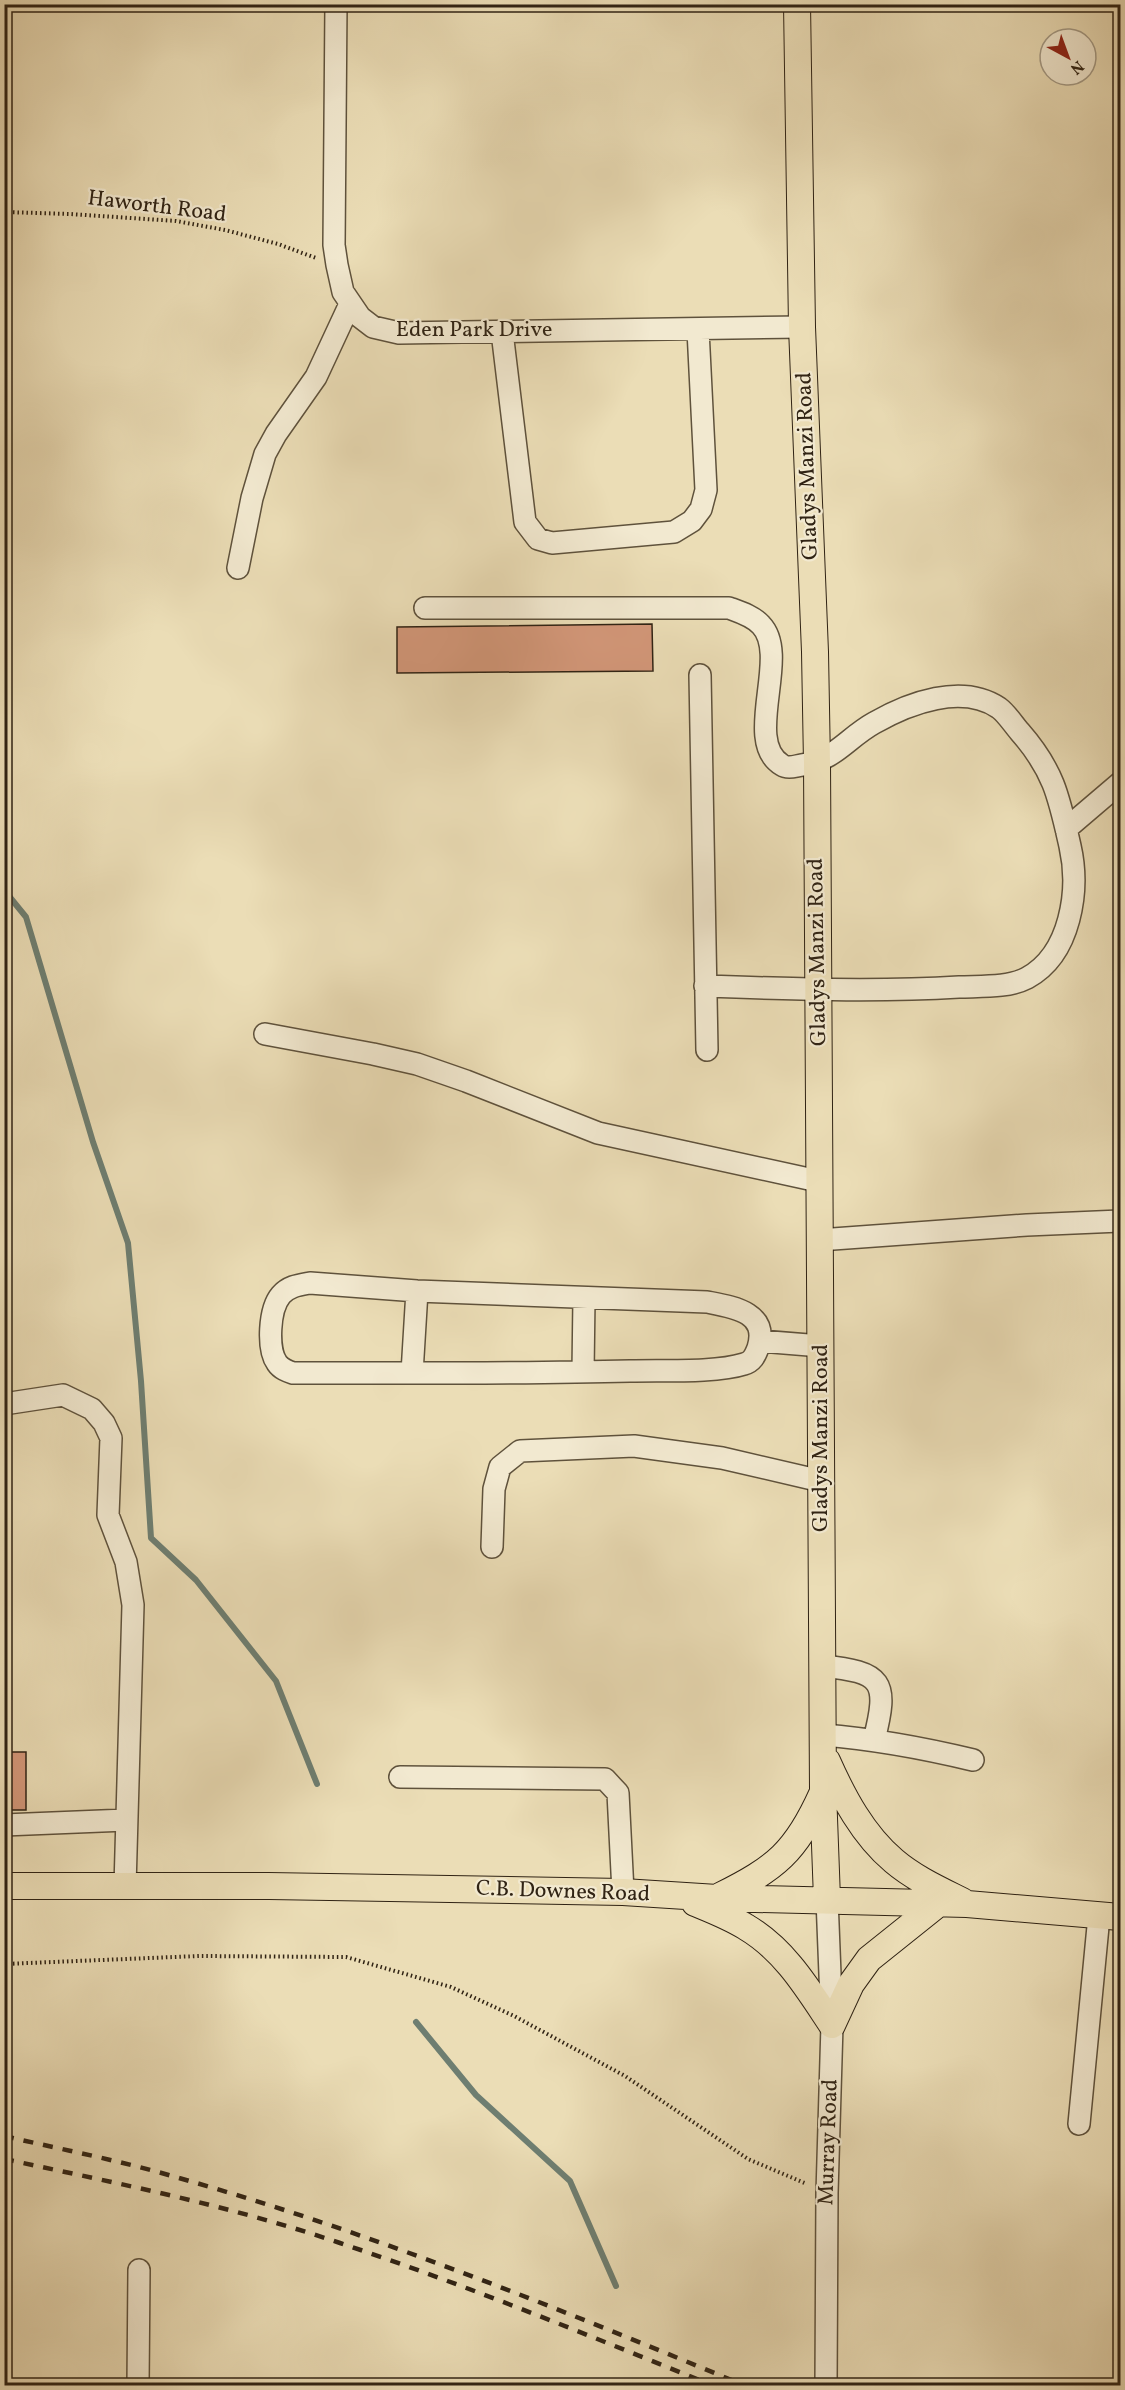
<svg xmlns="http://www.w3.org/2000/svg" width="1125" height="2390" font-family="Vollkorn,serif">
	<rect width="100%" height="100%" fill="#ebddb6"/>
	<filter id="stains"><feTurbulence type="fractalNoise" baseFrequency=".00333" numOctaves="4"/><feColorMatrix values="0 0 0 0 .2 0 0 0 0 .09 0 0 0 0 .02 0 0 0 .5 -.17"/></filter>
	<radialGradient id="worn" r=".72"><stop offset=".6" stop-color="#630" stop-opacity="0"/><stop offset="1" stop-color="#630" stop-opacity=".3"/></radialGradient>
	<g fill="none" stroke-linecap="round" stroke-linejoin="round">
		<!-- stream -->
		<path stroke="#6e7e71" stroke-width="6" d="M4,890L26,917L93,1142L128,1243L141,1381L151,1538L196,1580L276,1681L317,1784
			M416,2022L476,2095L570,2181L616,2286"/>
	</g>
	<!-- building -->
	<path fill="#d39779" stroke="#302314" stroke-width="1.5" d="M652,624L653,671L397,673V627Z
		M4,1752H26V1810H4Z"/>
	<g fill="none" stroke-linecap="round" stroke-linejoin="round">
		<!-- minor casing -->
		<g stroke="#5f523c" stroke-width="24">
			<path id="minor" d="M336,4L334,245L337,265L343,292L360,317L373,327L399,333L802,327
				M502,332L525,522L538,539L552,543L674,532L692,521L701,509L706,490L698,330
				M238,568L252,498L265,454L276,434L316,377L350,304
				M425,608H729C740,612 753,616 761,625C791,656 742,741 782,765C788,769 795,766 802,765C835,760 847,738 874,723C909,703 962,683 999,708C1007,714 1013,724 1020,732C1054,771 1059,797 1070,846C1080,890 1071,954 1027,978C1008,988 981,986 959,987C875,992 790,989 705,986
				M700,675L707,1050
				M1066,829L1120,783
				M265,1034L373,1054L417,1064L466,1081L598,1133L818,1181
				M819,1240L1027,1225L1120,1221
				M310,1283L417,1291L707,1302C733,1307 769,1312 758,1348C755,1356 752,1362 744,1364C716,1373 660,1370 630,1371C518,1374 405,1373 293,1373C287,1371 281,1369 277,1363C267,1349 269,1309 281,1295C289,1286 299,1285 310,1283Z
				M760,1341L821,1346
				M583,1372L584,1298
				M412,1373L417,1291
				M4,1404L63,1395L92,1409L104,1423L111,1438L108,1515L126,1562L133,1605L125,1887
				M492,1547L494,1489L500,1467L520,1451L634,1446L722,1458L821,1481
				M822,1666C883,1672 889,1681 874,1740
				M823,1735C874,1739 923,1748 973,1760
				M400,1777L605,1779L618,1793L623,1892
				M4,1825L126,1820
				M1079,2124L1099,1916
				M138,2386L139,2270
				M826,2386L827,2193L832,2025L827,1899"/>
		</g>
		<!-- major casing -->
		<g stroke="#302314" stroke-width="28">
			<path id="major" d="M797,4L802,327L815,652L817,763L823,1791L827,1899
				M827,1761C843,1797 863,1835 894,1861C914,1878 938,1889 962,1901
				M4,1886H269L623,1892L717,1898L967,1904L1120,1917
				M720,1896C776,1868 796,1852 822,1794
				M695,1903C712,1910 730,1917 746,1927C785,1950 808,1989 832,2025
				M832,2025L851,1984L869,1959L939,1903"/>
		</g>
		<!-- path -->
		<path stroke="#302314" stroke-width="4" stroke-dasharray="1.5 3" stroke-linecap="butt" d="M4,212L70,214L176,221L225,230L278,244L316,258
			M4,1964L199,1956L346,1957L451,1987L514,2016L625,2076L748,2159L807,2184"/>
		<!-- minor -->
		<use href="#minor" stroke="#f2e9d0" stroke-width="21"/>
		<!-- major -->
		<use href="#major" stroke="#ebddb6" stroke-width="26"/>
		<!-- rail -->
		<path stroke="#302314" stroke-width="4.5" stroke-dasharray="10 10" stroke-linecap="butt" d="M4,2136C60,2149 117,2160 172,2176C368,2231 557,2308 746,2386
			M4,2159C117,2183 231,2206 340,2243C466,2285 590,2336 714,2386"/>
	</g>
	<g text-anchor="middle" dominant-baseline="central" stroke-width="4.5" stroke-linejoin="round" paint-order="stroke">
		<!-- street labels -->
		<g font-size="22" fill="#302314" stroke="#f2e9d0">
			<text transform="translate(157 207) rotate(7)">Haworth Road</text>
			<text x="474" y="330">Eden Park Drive</text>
			<text transform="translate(808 466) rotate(-92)">Gladys Manzi Road</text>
			<text transform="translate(818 952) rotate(-91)">Gladys Manzi Road</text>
			<text transform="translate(821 1438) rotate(-90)">Gladys Manzi Road</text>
			<text transform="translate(563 1892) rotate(2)">C.B. Downes Road</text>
			<text transform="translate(829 2142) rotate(-88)">Murray Road</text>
		</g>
	</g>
	<!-- margin -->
	<rect width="1125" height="2390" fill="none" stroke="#ebddb6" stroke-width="24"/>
	<rect x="6" y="6" width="1113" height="2378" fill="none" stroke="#302314" stroke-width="3"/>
	<rect x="12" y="12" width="1101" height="2366" fill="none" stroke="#302314" stroke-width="1.5"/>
	<!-- north arrow -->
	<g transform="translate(1068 57) rotate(139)"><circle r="28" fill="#f2e9d0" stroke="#a49a85" stroke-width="1.5"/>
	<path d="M0-4.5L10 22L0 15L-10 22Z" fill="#8f2418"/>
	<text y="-9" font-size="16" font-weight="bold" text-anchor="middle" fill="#302314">N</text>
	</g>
	<rect width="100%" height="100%" filter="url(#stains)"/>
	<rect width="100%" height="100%" fill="url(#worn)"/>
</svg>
